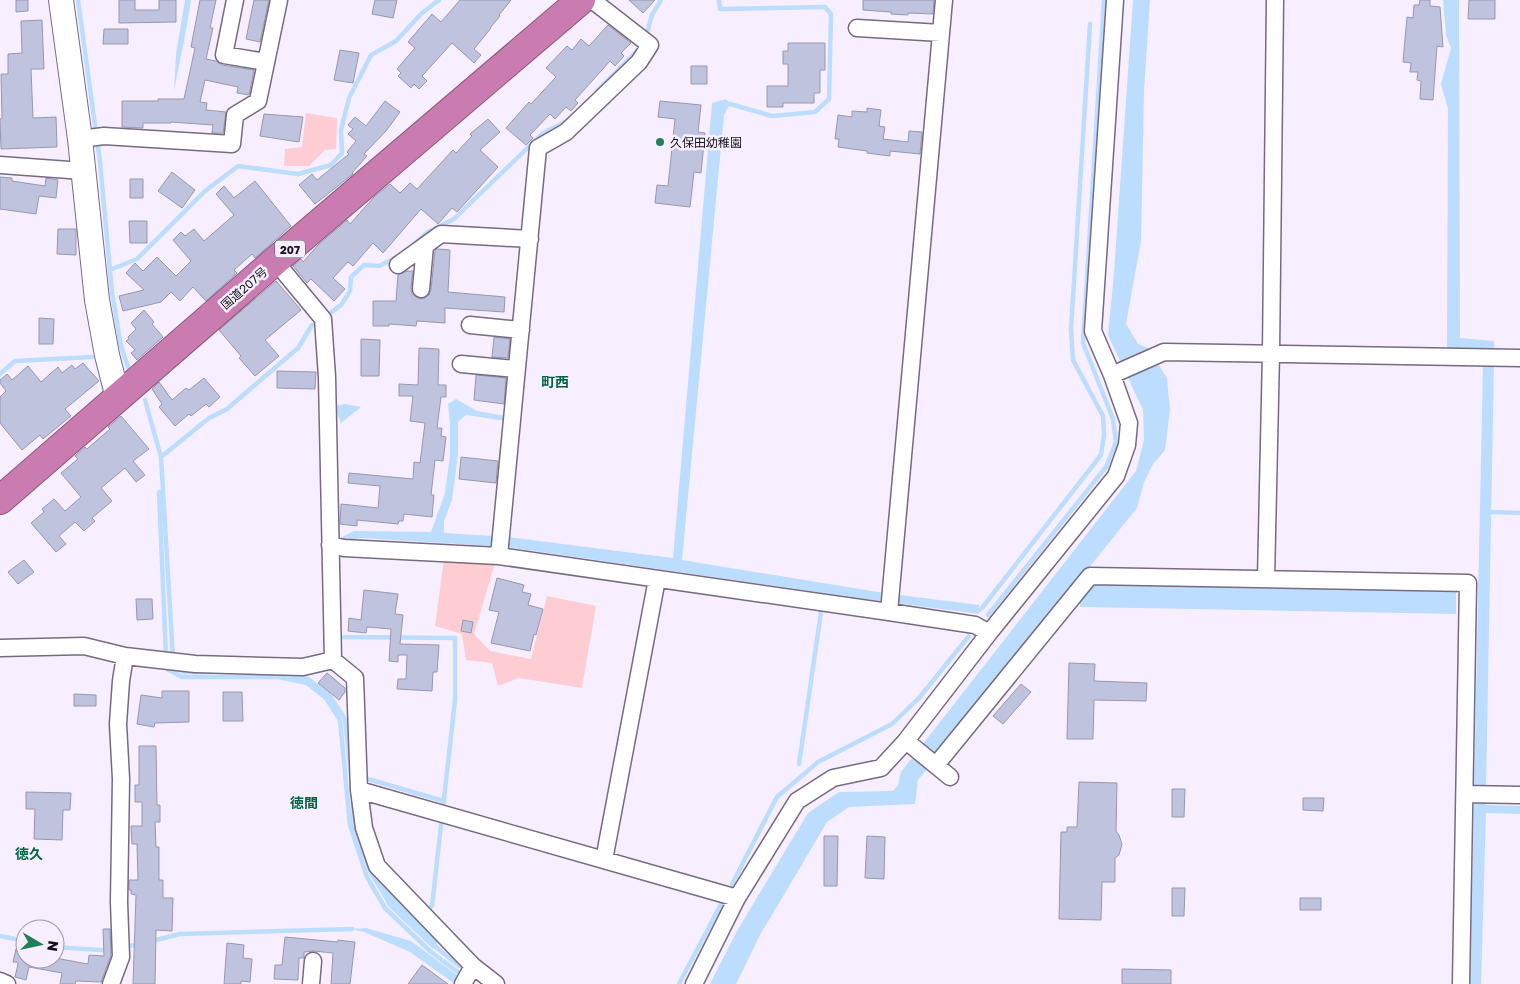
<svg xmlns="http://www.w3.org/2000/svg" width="1520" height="984" font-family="'Golos Text','Noto Sans JP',sans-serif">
	<rect width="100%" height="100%" fill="#f7efff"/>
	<!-- green -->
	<path fill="#fecdd3" d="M306,113L337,118L336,149L325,150L309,166H284L285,149L302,147Z
		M444,559L495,563L474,634L490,651L531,659L547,596L596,606L582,688L519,678L498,686L492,663L466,660L462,634L435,626Z"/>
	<!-- water -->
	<path fill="#bdddfe" d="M185,0H191L185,36L174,91L176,54Z
		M1133,0H1150L1144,91L1141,241L1126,324L1138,344L1148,348L1167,378L1170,410L1165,450L1153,464L1144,482L1137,508L918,780L915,804L849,807L827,822L760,935L736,984H710L738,929L808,813L839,792L893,791L898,785L901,772L1136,471L1144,440L1143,410L1108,335L1114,273Z
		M1443,0H1459L1460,338L1494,341L1495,351L1447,349L1448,109L1441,84L1451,48L1446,35Z
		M726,99L730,104L724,115L682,560L884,593L979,605V614L880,601L507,547L508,537L673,558L712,103Z
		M1494,364L1486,789L1474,788L1483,365Z
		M456,399L477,411L506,416L505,421L466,415L458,422V455L452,500L444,521V533L494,536L492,546L360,538L343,541L340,538L354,531L431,532L445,493L450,455V423L448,404Z
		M345,404L361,407L341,423L334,406Z
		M1093,585L1255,586L1456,592V614L1249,610L1080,607V601Z
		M1479,800L1487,805L1520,806V814L1486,813L1481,984H1466L1470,974L1474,805Z
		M386,882L440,939L433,949L388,906L378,887Z
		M366,928L411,941L469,984H455L410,952L364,932L352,929Z"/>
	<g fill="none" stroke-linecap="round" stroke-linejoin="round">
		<!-- stream -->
		<path stroke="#bdddfe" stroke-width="4.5" d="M78,0L100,162L112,292L121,346L130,373
			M719,0L720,9L825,7L831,14L829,99L815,112L772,116L730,104L726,105
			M647,33L652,15L661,0
			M597,91L639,49
			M413,245L428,232L454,219L543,133L567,121
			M112,269L137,259L205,191L238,166L298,174L331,165L342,153L341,130L349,98L371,55L396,41L422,13L439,0
			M329,314L341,305L350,291L351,277L364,265L379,266L397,257
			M0,374L15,361L92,357
			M145,400L161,457L173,659
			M161,457L209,418L227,409L298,348L312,325
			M159,492L166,656
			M1491,512L1520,513
			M979,610L982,608L1101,455L1104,435L1103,416L1073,360L1071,330L1090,24
			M988,615L1106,467L1116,442L1113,419L1083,343L1104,0
			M339,633V637L455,638V700L432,906L425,912
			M166,664L167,669L182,677H279L307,683L326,698L340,720L350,825L367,877L385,908L431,952L463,976
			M175,668L184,672H212
			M284,673L308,679L329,695L345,719L351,774
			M799,764L821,612
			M361,777L444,801
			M353,801L354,825L371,873L382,890
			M732,884L777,797L818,762L892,724L919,698L969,636
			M0,936L25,941
			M152,941L180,934L352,929
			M431,943L459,966
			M129,946L139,944
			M55,947L114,951
			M679,984L721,904"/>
	</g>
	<!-- building -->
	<path fill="#c0c3de" stroke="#9598b2" d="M16,0H28V11L16,12Z
		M119,0H135V10H159V0H176V22L119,23Z
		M200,0H216L210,28H213L206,59L216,61L222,65L254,70L249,95L237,93L238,87L205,80L200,102L207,103L206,110L226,112L223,133H212L213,125L171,122V123H143V128L122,127V101H158V99H184L195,48L191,47Z
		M254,0H269L260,42L246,39Z
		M375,0H397L393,18L372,14Z
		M460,0H511L499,15L500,16L490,28H491L474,49L481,55L474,63L452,43L422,76L427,81L419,89L414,84L411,88L398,76L401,73L397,69L415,48L408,42L432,14L441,22Z
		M629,0H655L643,13Z
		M863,0H934L933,14L908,13V15L891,14V12L863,10Z
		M1420,0H1430V6L1440,7L1443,47L1437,46L1433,100L1420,99L1421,81L1417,80L1418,72H1410L1411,63L1403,62L1407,17L1413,18L1414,5H1419Z
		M1469,0H1495V19H1468Z
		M42,20L44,69H31L33,118L56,117L57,147L1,149L0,119L2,118L1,74H8V54L22,53L21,21Z
		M608,25L631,43L621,53L624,56L615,66L610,61L575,100L578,103L571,111L566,107L555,119L550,114L530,135L533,138L526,145L506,128L529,102L531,104L556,77L546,68L567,46L572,50L581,39L589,46Z
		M104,29H128V44H103Z
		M788,43H825V70H820V93H814V103H783V107H767V86H788V64H783V51H788Z
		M340,50L359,53L353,83L334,80Z
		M691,66H707V84H691Z
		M385,101L400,112L386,131L364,154L367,156L352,173L353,174L315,204L299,185L312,174L317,180L349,154L347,152L356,141L348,134L353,129L348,125L355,117L366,126Z
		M660,101L701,105L698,132L705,133L701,173L694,172L690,207L655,203L657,185L668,186L675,119L658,117Z
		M867,108L881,110L879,126L885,127L883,139L908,142L909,131L922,132L920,154L890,151V156L867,153V151L838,147L839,139H835L838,115L852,117V111L867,112Z
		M264,114L303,117L299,142L260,136Z
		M488,119L500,132L480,150L498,167L457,212L452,208L438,224L421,209L383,253L373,243L353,266L348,262L333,278L345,289L334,301L311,279L307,283L293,266L301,259L303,262L318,245L347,220L350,224L374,197L390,184L400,193L410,183L417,189L453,150L456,153L472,136L470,134Z
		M172,172L195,190L182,208L158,191Z
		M0,177L12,178V181L45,186L46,178L58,180L56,198L39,196L36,214L0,209Z
		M130,179H143V198H130Z
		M255,181L291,226L255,258L252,254L234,270L237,273L206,301L193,287L180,301L171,292L161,302L123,311L119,296L144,290L126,273L135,263L143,271L157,257L176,276L191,261L173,240L181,232L185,236L194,229L204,241L234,215L216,194L224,186L234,198Z
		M129,221H147V243H130Z
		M58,229H76V255L57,254Z
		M437,249L450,250L448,292L505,297L504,312L445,308V323L417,321L416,326L389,324V326H373V301H396L398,275L407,271H413L411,288L412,294L416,297L420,299L425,298L429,295L431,290L435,251Z
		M276,281L301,310L265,340L279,356L255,376L239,358L241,356L219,330Z
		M144,310L154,322L152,324L163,337L137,360L131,353L135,350L126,341L129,339L128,337L136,329L131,323Z
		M39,318L54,319L53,344H39Z
		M494,337L510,339L508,358L492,357Z
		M361,339L380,340L379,376H361Z
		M419,348L439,349L438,385H446V397H441L437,428H442L441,436L446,437L443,461L435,460L431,495H434L432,517L404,514L403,521H399L398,524L357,520V526L340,524L341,504L378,508L380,486L348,483L349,473L413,479L414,462L420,463L425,423L410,421L413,396H399V384L418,385Z
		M83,363L99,381L65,409L71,416L43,439L40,435L22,450L0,423V397L6,391L0,383V380L7,374L12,380L28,366L41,382L58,367L62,373L72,365L75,369Z
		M277,371L316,372L315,389L277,388Z
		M476,375L506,378L504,404L474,400Z
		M204,378L220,397L209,407L206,404L191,416L189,414L175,426L159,407L162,404L152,389L159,382L172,400L186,388L189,390Z
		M121,416L149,449L133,461L145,475L136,482L125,468L101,488L112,501L92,518L95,521L84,531L75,522L59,536L66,544L56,552L31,523L44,512L42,509L54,499L65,511L81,497L61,473L78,459L75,456L85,447L87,449L110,429L108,427Z
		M461,457L498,461L496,483L459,479Z
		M24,560L34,572L18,584L8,572Z
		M497,578L524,585L522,592L531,594L528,605L543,609L536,635L534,634L530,651L491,643L499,612L489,610Z
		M364,590L398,594L395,614L403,615L400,644L439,645L437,672H433L432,691L397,689L398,679H406L407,655H398V662L389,661L391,629L367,627L366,633L348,631L349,618L361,620Z
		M136,599H152L153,619L137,620Z
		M463,620L473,622L471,633L461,631Z
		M1069,663L1095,664L1094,681L1147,683L1146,701L1094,700L1093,739H1067Z
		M327,673L345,688V692L339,700L318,683Z
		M1021,684L1031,692L1003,724L993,716Z
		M162,691H189V722L155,723L154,727L137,724L141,695L162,698Z
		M223,692H242L243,721H223Z
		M74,694L96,695V706H74Z
		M139,746H156L157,805H160V822H155L156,847H159V880H163V898H173L172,931L156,930L155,984H133L136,895L131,894V890H129V880H138L137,844H132L131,826H142V802H135V785H139Z
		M1079,782L1117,783L1116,831L1119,835L1122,844L1119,855L1115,858V882H1102L1101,920L1059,919L1061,832H1067V827H1077Z
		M1172,789H1185L1184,817H1172Z
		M26,792L71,793L70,810H63L62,840L34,839L35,809H26Z
		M1303,798H1324L1323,811L1303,810Z
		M824,836H838L837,886H824Z
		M867,836L885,837L884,879L865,878Z
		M1172,888H1185L1184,916H1172Z
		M1300,898H1321V910H1300Z
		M103,929H110L111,955L101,982L76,981L75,984H60L62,973L29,967L26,980L15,977L18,964L17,962H13L16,949L25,951V959H55V958L88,964L89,955L104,956Z
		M285,937L338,942V940L355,942L350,984H331L333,953L313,951L304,952V958H299L298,980L274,979L275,965H282Z
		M227,943L244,945L243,958L252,959L250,982L241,981V984H224Z
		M422,965L448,984H408Z
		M1122,969L1171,970V984H1122Z"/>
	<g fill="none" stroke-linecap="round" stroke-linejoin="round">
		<!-- street casing -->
		<g stroke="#776a81" stroke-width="19">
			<path id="street" d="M235,0L224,55L266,62
				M592,0L650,45L639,62L566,132L538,148L499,556L889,612
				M944,0L889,612L975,625L989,633
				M857,28L941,33
				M80,139L104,136L232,144L235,115L258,101L279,0
				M0,165L83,171
				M275,261L323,319L327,377L333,660L355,678L359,790L364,828L377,866L473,966L496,984
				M398,265L441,234L530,239
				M421,289L425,246
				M470,325L521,330
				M461,364L516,369
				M1112,375L1164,352L1520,358
				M330,545L344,548L499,556
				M1266,579L1271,353L1275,0
				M0,648L84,646L125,656
				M905,742L911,745L950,777
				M936,765L1090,576L1468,583L1461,984
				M359,790L737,898
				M1465,794L1520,795
				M604,860L657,579
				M0,981L7,984
				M111,984L121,957L119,902L121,779L118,724L121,681L125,656L195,664L303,667L333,660
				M311,984L313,961
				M463,984L473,966
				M694,984L737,898L797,801L833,778L881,768L905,742L989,633L1116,476L1127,445L1129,423L1112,375L1093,331L1115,0"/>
		</g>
		<!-- secondary casing -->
		<g stroke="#776a81" stroke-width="26">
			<path id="secondary" d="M61,0L80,139L97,300L107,355L118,398"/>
		</g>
		<!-- highway casing -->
		<g stroke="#8b577c" stroke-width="30">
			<path id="highway" d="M0,500L275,261L581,0"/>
		</g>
		<!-- street -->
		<use href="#street" stroke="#fff" stroke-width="16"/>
		<!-- secondary -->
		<use href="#secondary" stroke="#fff" stroke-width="24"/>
		<!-- highway -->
		<use href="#highway" stroke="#ca7cb0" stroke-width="28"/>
	</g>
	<!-- markers -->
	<circle fill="#208057" stroke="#f7efff" stroke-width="2" cx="660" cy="142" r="5"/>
	<g text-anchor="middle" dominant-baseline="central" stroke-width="5" stroke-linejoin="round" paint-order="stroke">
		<!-- shield labels -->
		<rect fill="#f7efff" stroke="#5a545f" stroke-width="1" x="275" y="240.5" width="30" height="17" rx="4"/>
		<g font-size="11" font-weight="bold" fill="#17121b">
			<text x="290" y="249">207</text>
		</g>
		<!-- poi labels -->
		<g font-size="12" fill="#17121b" stroke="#f7efff" text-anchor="start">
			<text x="670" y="142">久保田幼稚園</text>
		</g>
		<!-- street labels -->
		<g font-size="12" fill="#17121b" stroke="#f7efff">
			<text transform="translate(244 288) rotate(-41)">国道207号</text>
		</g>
		<!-- neighbourhood labels -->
		<g font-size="14" font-weight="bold" fill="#006440" stroke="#f7efff">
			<text x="555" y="381">町西</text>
			<text x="304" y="802">徳間</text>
			<text x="29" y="853">徳久</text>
		</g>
	</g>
	<!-- north arrow -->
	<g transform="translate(40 944) rotate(99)"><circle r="24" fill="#f7efff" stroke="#9d97a4"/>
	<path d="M0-4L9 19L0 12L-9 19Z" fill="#208057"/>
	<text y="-8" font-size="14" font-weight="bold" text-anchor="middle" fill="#17121b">N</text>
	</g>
</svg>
